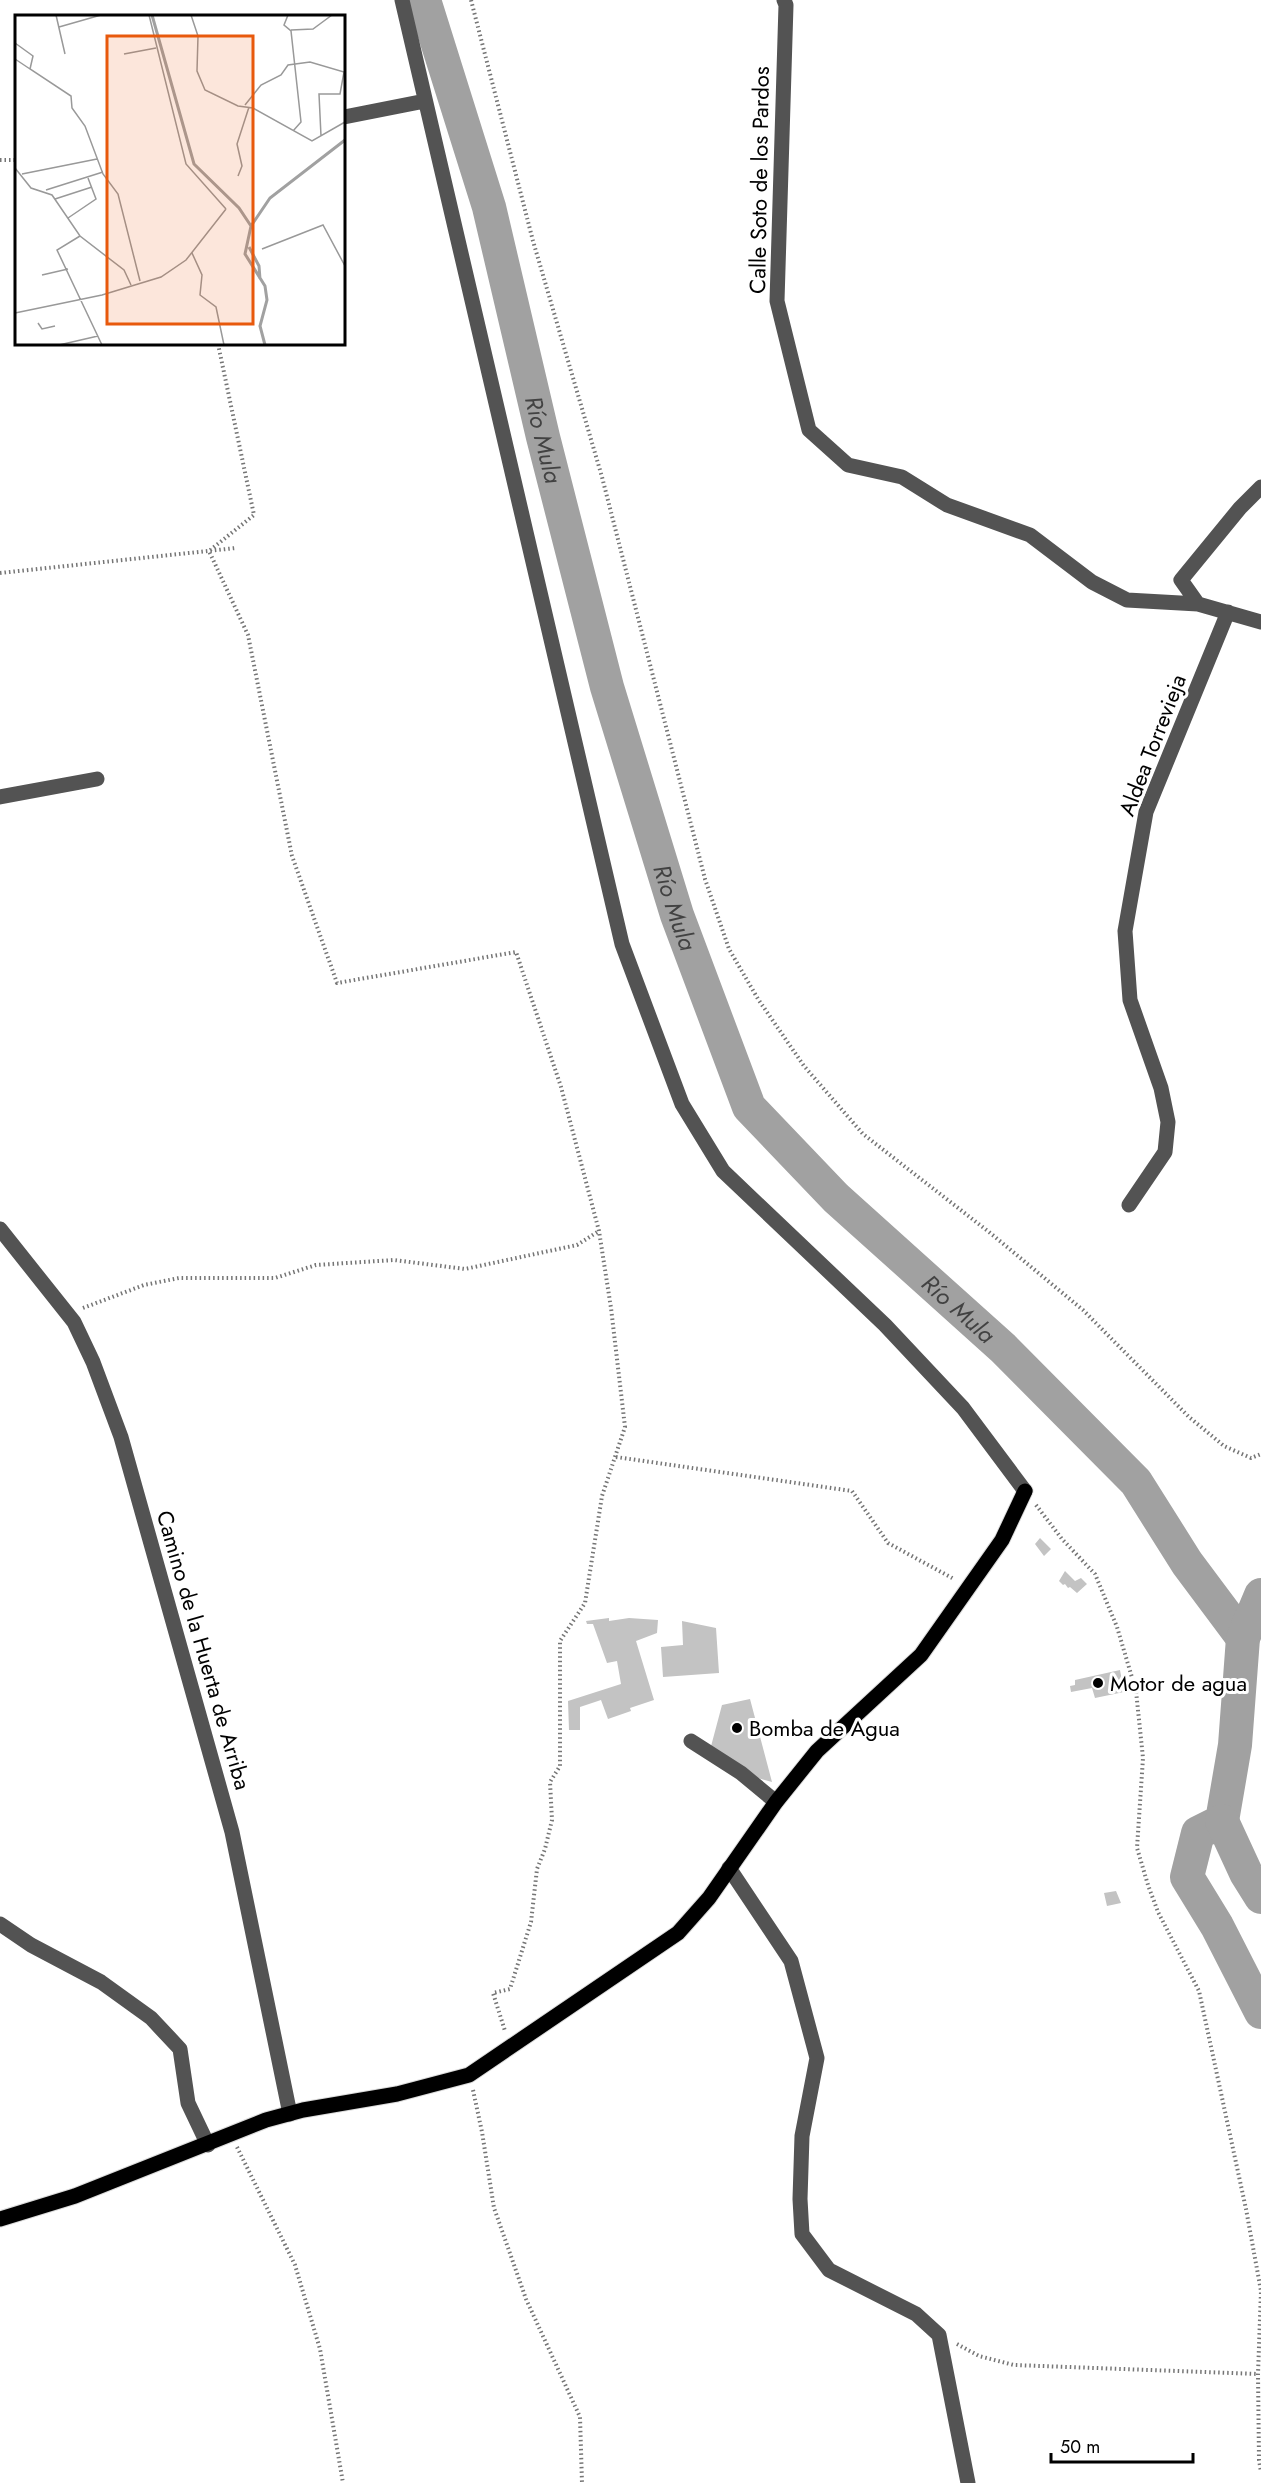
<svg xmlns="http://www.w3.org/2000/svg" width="1261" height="2483" font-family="Jost,sans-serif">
	<rect width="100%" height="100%" fill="#fff"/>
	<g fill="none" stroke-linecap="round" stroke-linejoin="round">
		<!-- river -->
		<g stroke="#a1a1a1" stroke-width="34">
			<path id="s1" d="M424,0L489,207L543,437L607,687L677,915L749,1107L836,1198L1003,1348L1136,1482L1187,1563L1243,1638"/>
			<path d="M1261,1595L1243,1638L1235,1745L1222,1821L1198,1833L1187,1877L1217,1926L1261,2012"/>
			<path d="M1222,1821L1246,1873L1261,1897"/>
		</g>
	</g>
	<!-- building -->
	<path fill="#c3c3c3" d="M1040,1538L1051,1549L1044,1556L1035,1544Z
		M1065,1571L1075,1581L1081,1578L1087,1584L1077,1593L1070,1587L1068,1588L1065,1584L1063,1585L1059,1581Z
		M609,1618V1621L629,1618L658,1620L657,1633L636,1641L654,1700L630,1708L631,1711L608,1719L601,1700L580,1707V1730H569L568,1701L621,1684L617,1661L607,1663L593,1624H587L586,1621Z
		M682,1621L716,1628L719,1673L663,1677L661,1647L683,1645Z
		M1120,1670L1124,1692L1095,1698L1092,1688L1071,1692L1070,1686L1075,1685V1680Z
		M750,1699L772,1782L750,1776L710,1750L722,1705Z
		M1116,1891L1121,1903L1107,1906L1104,1893Z"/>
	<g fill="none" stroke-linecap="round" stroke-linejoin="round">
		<!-- major casing -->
		<g stroke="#dbdbdb" stroke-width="17">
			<path id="major" d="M0,2219L75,2196L266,2120L303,2110L397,2094L469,2075L678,1933L709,1898L776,1802L817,1751L921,1655L1002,1540L1025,1491"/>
		</g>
		<!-- path -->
		<path stroke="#757575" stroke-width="4" stroke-dasharray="1.5 3" stroke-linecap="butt" d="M471,0L533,241L602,477L705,879L729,949L758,999L804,1066L863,1134L989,1232L1083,1310L1189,1417L1224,1446L1251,1458L1261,1454
			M0,160H16
			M218,344L254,515L209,551L248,635L292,856L337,983L516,952L561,1087L599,1231L611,1308L625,1427L602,1496L585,1603L560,1641V1766L550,1782L552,1820L545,1849L537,1869L531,1922L510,1989L493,1993L505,2031
			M0,573L236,548
			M83,1308L144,1285L179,1278H275L316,1265L394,1260L465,1269L577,1245L599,1231
			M616,1457L852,1491L888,1543L954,1579
			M1036,1505L1062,1539L1095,1574L1117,1627L1136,1691L1143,1758L1137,1848L1148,1885L1158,1912L1199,1991L1246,2209L1261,2291L1258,2374L1259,2460L1261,2472
			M473,2090L482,2132L494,2208L526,2299L580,2417L582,2483
			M237,2147L295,2265L320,2349L343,2483
			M957,2344L979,2356L1014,2365L1258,2374"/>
		<!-- minor -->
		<path stroke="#535353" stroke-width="15" d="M402,0L622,944L682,1104L723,1171L885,1325L963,1408L1025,1491
			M784,0L786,5L777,301L809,430L848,465L902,477L947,505L1030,535L1092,582L1127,600L1198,604L1261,622
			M344,117L425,101
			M1198,604L1181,580L1240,508L1261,487
			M0,797L97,779
			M1129,1205L1165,1152L1168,1122L1161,1088L1130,1000L1125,931L1146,812L1228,612
			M0,1229L74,1322L93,1362L121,1437L232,1832L290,2114
			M691,1741L741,1773L776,1802
			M729,1868L791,1961L817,2058L802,2136L800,2199L802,2234L829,2270L916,2314L939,2335L968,2483
			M0,1924L31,1945L101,1982L151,2018L180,2049L188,2103L208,2145"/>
		<!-- major -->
		<use href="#major" stroke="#000" stroke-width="15"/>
	</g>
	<!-- markers -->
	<g fill="#000" stroke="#fff" stroke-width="2">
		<circle cx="1098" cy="1683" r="6"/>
		<circle cx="737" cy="1728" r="6"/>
	</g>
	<g text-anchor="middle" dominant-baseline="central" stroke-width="6" stroke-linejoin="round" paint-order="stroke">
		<!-- street labels -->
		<g font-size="22" fill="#000" stroke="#fff">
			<text transform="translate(759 180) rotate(-89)">Calle Soto de los Pardos</text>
			<text transform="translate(1152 745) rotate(-69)">Aldea Torrevieja</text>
			<text transform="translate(204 1650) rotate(74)">Camino de la Huerta de Arriba</text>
		</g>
		<!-- poi labels -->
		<g font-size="22" fill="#000" stroke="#fff" text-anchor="start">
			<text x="1110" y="1683">Motor de agua</text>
			<text x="749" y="1728">Bomba de Agua</text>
		</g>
		<!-- water labels -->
		<g font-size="24" font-style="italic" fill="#424242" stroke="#fff">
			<text stroke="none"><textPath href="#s1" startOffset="456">Río Mula</textPath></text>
			<text stroke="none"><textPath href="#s1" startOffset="942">Río Mula</textPath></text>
			<text stroke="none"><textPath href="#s1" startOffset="1446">Río Mula</textPath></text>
		</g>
	</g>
	<!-- overview -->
	<g transform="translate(15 15)">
		<rect width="330" height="330" fill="#fff"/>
		<path fill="none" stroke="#a1a1a1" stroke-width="3" d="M137,0L179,149L224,193L236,211M234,232L244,251L245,264M250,330L245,311L252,285L250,271L230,239L236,211L255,183L330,125"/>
		<path fill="none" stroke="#999" stroke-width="1.5" d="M41,0L50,39M134,0L171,149L211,194M176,0L183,21L182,56L190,75L223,91L238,93L297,126L330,107M273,0L269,10L276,16L286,107L278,116M44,12L86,0M276,15L298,14L317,0M0,28L18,41L15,54L56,81L57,93L70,111L88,159L103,179L125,266M109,39L141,33M0,44L15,54M230,90L246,70L266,60L273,50L295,47L329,57L325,79H304L306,121M0,153L16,173L37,180L65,221L109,255L116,270M7,159L82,144M223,161L227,151L222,129L234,92M31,175L88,157M40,184L77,172M53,203L81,184L73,163M65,221L42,235L87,330M247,234L308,210L330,251M177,238L187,260L185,280L201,292L209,330M27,260L53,254M0,298L87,280L146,262L171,245L211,194M23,308L27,314L40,311M44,330L83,321"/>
		<path fill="#e8590c" fill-opacity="0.15" stroke="#e8590c" stroke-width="3" d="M92,21H238V309H92Z"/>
		<rect width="330" height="330" fill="none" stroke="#000" stroke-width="3"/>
	</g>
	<!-- scale -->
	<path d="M1051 2453v9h142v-9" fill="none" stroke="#000000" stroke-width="3"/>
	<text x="1060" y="2453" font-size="18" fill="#000000" stroke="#ffffff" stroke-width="4.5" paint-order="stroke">50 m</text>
</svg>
